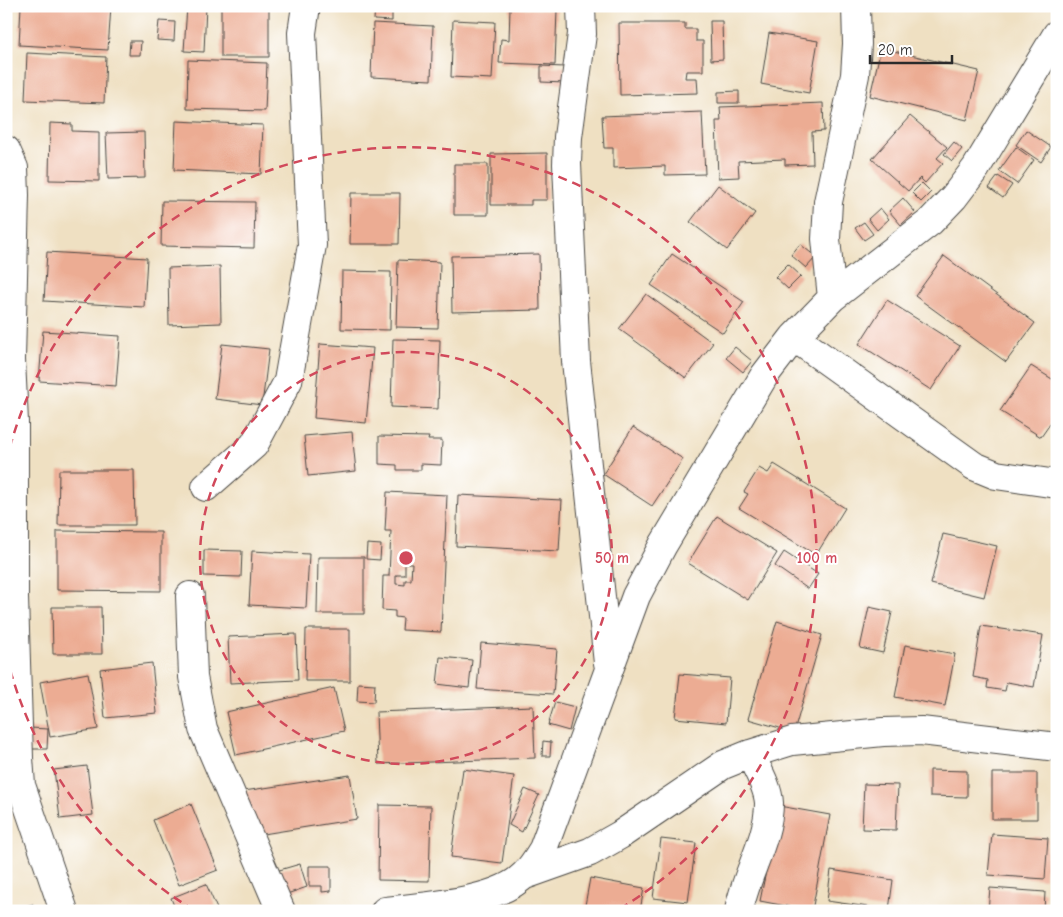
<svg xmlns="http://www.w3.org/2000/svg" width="1063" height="917" font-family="'Comic Neue',sans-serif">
	<rect width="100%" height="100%" fill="#fff"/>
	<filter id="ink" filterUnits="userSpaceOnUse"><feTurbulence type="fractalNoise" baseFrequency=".02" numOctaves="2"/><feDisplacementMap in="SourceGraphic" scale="10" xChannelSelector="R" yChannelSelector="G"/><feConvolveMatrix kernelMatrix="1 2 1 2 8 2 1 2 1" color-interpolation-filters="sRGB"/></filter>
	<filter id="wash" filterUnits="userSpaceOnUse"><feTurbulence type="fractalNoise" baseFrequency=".0096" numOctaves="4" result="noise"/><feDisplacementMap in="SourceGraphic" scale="20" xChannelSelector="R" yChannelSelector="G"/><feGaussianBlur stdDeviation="1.12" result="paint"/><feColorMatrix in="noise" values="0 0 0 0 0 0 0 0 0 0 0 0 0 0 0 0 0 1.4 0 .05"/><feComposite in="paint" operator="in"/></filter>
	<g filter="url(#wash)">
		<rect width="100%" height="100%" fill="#efe0c2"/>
		<g id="blocks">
			<!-- building -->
			<path fill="#ecac93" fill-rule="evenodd" d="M21,6H111L108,50L19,45Z
				M187,6H206L204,52L184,51Z
				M221,6H269V57H221Z
				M375,6H392V21L374,20Z
				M510,8L557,10L555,65L499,63L501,39L509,40Z
				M453,20L495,22L492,79L451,77Z
				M159,21L175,22L174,41L157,40Z
				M710,21H722L723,59L711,60Z
				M373,23L433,26L431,80L371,77Z
				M619,23H685V29H696V41H703V71H686L685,78H697L698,93L620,95Z
				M769,33L818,41L809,93L761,84Z
				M130,41H141L140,55H129Z
				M881,48L979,71L967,120L870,96Z
				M27,53L106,57L104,103L25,100Z
				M188,60L267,63L265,111L187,109Z
				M541,66L565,67V83L541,82Z
				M739,91V103H718V92Z
				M823,103L824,131L812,132L813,164L785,165V159L738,161L739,177L718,178L716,121H721L720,107Z
				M702,112L705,174L665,175V166L613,168V148H604L602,116Z
				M910,116L947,147L937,158L943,163L925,183L920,178L908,191L872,159Z
				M176,121L263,125L261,174L174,170Z
				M50,123L72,124V131L99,132V181L49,180Z
				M1026,130L1051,147L1041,162L1016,145Z
				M144,132L145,178L108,179L106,133Z
				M954,142L962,149L952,161L944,154Z
				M1016,147L1034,160L1017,184L999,171Z
				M547,153V200H531V205H491V154Z
				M454,164H488V215H454Z
				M998,176L1012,185L1003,198L989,188Z
				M922,183L931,192L921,202L912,193Z
				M718,185L755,213L727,250L690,222Z
				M351,193H400L399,244H350Z
				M903,198L915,212L901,225L889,211Z
				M162,201L255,202L254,248L161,246Z
				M880,208L889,219L877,230L868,219Z
				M864,222L873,234L864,240L855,228Z
				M800,244L816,257L806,268L791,255Z
				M47,252L147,258L144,307L44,301Z
				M539,254L540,310L452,312L451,256Z
				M672,254L744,302L723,333L651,285Z
				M944,256L1035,323L1006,362L915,296Z
				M398,260L440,262L438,328L396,327Z
				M788,264L801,276L788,289L775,277Z
				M220,266L221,323L169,325L168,268Z
				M342,271L391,272L390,330L341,329Z
				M646,294L713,343L686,378L619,329Z
				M887,300L960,346L931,390L859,344Z
				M43,331L120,336L116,386L39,381Z
				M393,339L440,340L438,409L391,407Z
				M222,344L269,349L262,405L215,399Z
				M320,344L373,348L366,423L314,418Z
				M735,347L752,361L743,372L726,358Z
				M1031,366L1057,382V414L1041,437L1000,411Z
				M633,427L683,459L652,506L603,474Z
				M352,432L356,471L308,476L304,436Z
				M379,436L429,437L428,440H442L441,465L421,464V470H397V465L379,464Z
				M774,464L845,508L816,555L739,508L748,494L744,492L759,468L768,473Z
				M59,470H134L135,525H58Z
				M387,492L447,495L441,632L402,630L403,618L395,617V611L382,610L383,576H389L391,531H385ZM405,563H412L411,580H405V585L396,584V575H405Z
				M458,495L562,500L559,551L456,546Z
				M717,516L777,553L748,600L688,563Z
				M57,531L161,532V591L57,590Z
				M943,534L997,546L984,597L931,584Z
				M367,544L381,545L380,560L366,559Z
				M204,550L242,551L241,577L204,576Z
				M252,551L309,554L306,608L249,605Z
				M784,552L818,574L808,589L775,566Z
				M318,557H364V614H317Z
				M52,607H101L102,654H53Z
				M869,607L892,612L883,653L860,648Z
				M777,621L822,635L794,732L748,719Z
				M981,626L1043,635L1034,687L1007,682L1005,691L987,688L988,680L973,677Z
				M306,629H350V681H305Z
				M296,634L298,680L230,683L228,637Z
				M481,643L557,649L553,694L477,689Z
				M905,645L955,654L945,706L895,697Z
				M440,657L472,660L469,688L437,684Z
				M152,663L157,713L105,718L100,669Z
				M88,673L98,729L50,737L40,682Z
				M680,674L730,678L726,723L675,718Z
				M358,683L375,684L374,702L357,701Z
				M334,688L344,731L236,755L226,712Z
				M555,702L575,707L569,731L548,725Z
				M533,706L535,758L378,764L376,712Z
				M30,728L48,729L47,749H30Z
				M543,741L551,742L550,756H542Z
				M87,766L93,815L60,819L54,770Z
				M463,769L514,776L502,863L451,857Z
				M930,770L967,771V797L930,796Z
				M992,773H1037V819H992Z
				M350,775L357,819L257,835L244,791Z
				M864,784L898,785L896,830L862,829Z
				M525,789L539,795L522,832L509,825Z
				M191,804L218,870L179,885L153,820Z
				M379,805L431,806L429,881L378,880Z
				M779,806L830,815L812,911L760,901Z
				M992,834L1048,838L1045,879L988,875Z
				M661,839L696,843L688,902L653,898Z
				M300,864L307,887L284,895L276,871Z
				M309,866H331V891L322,892V886H309Z
				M831,870L893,880L889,910L827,901Z
				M590,878L644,888L640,911H584Z
				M206,884L218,911H176L171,898Z
				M990,888L1045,892L1044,911H988Z
				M33,904L35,911H10V910Z"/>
		</g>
	</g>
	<g filter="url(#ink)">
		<use href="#blocks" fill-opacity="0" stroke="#484642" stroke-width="1"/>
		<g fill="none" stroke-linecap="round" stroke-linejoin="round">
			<!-- street casing -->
			<g stroke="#484642" stroke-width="30">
				<path id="street" d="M581,6L582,34L568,137L567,164L576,361L608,663
					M6,150L14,168L15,195L11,360L14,422V598L19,758L21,785L64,911
					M832,298L826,239L828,202L855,75L857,44L856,6
					M794,337L974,466L996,475L1057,484
					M206,487L254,445L288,381L312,245L302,33L306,6
					M190,596L193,677L203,729L281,911
					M525,875L590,852L620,835L723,765L750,754L792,741L883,732L921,731L1057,747
					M385,911C423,906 498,903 525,874C532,867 538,857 543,849L636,596L663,545L764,376L794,337L832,298L930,222L954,197L976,168L1057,34
					M739,911C745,875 769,840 769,803C768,786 757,769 750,754"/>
			</g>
			<!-- street -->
			<use href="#street" stroke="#fff" stroke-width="28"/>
		</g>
	</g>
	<!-- distance rings -->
	<g fill="none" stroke="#d1495b" stroke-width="2.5" stroke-dasharray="9 6">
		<circle cx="406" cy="558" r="206"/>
		<path d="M194 910A411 411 0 0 1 6 654M6 462A411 411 0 1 1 618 910"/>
	</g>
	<circle cx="406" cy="558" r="8" fill="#d1495b" stroke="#fff" stroke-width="2.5"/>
	<g font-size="15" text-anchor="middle" font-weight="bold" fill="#d1495b" stroke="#fff" stroke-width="4" stroke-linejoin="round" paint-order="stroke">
		<text x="612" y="563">50 m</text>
		<text x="817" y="563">100 m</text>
	</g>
	<!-- margin -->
	<rect width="1063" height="917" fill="none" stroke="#fff" stroke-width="25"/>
	<!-- scale -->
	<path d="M870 55v8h82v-8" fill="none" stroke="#2b2b2b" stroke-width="2.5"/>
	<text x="878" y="55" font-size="15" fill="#2b2b2b" stroke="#ffffff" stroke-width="4" paint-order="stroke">20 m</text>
</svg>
